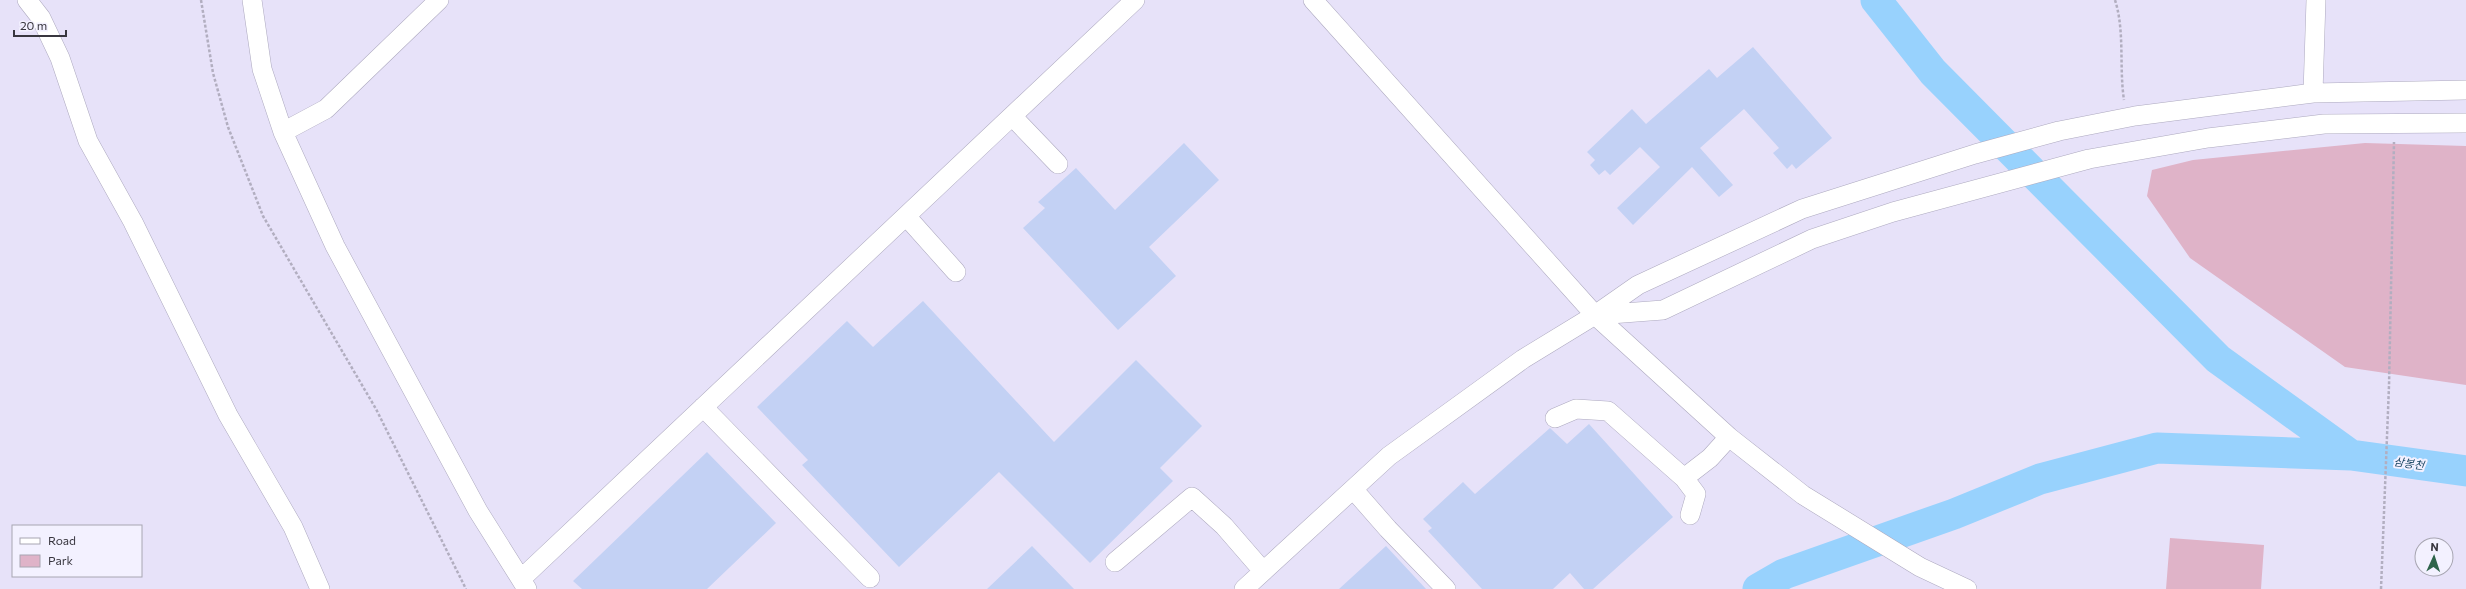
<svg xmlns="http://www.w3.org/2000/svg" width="2466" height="589" font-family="Commissioner,'Noto Sans KR',sans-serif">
	<rect width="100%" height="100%" fill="#e7e2f9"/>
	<!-- green -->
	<path fill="#dfb3c8" d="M2365,143L2466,146V385L2345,367L2190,258L2147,196L2152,170L2193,160Z
		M2170,538L2264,545L2261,589H2166Z"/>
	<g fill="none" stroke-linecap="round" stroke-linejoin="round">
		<!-- river -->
		<path stroke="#98d2fd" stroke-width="31" d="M1876,0L1933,72L2218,359L2351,455
			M1758,589L1784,574L1954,514L2040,479L2157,448L2351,455L2466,471"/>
	</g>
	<!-- building -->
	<path fill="#c3d1f4" d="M1753,47L1832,138L1796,169L1792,164L1787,169L1773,153L1779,148L1744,109L1700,148L1733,185L1719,197L1692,167L1633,225L1617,208L1660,167L1640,147L1610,175L1605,170L1599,175L1590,165L1595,160L1587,152L1632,109L1646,124L1709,69L1717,78Z
		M1184,143L1219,180L1149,247L1176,276L1118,330L1023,228L1045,208L1038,202L1076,168L1115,210Z
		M923,301L1054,442L1136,360L1202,426L1160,468L1173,481L1090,563L999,472L899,567L802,465L808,460L757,407L847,321L873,347Z
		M1589,424L1673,517L1593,589H1584L1570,573L1553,589H1482L1428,531L1432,528L1423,519L1463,482L1475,494L1550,428L1567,444Z
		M707,452L776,523L707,589H582L573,581Z
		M1032,546L1074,589H987Z
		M1386,546L1426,589H1339Z"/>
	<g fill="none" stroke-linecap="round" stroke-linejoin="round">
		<!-- minor casing -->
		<g stroke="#ada9bf" stroke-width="20">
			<path id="minor" d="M27,0L41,18L60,58L88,141L133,222L228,415L293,527L320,589
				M252,0L262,69L283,132L335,246L478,511L527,589
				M1313,0L1595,315L1729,437L1803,495L1920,567L1967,589
				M2313,93L2316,0
				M1012,116L1058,164
				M283,132L326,109L439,0
				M906,216L956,272
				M1597,315L1663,310L1812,239L1893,212L2089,159L2208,138L2324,124L2466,123
				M703,407L870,578
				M1555,418L1576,409L1608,411L1684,478L1696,494L1690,515
				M1684,478L1710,458L1729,437
				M1353,489L1388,529L1446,589
				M1115,562L1192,497L1224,526L1263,571
				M521,579L1135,0
				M1244,589L1389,456L1523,359L1595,315L1638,285L1802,209L1975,154L2059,131L2135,116L2313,93L2466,90"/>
		</g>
		<!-- path -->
		<path stroke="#b2aec0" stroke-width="2.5" stroke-dasharray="3 2" stroke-linecap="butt" d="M201,0L213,73L228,127L263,216L376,409L466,589
			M2115,0C2125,31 2119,68 2124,100
			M2381,589L2389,386L2394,142"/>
		<!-- minor -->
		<use href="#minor" stroke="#fff" stroke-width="19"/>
	</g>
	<g text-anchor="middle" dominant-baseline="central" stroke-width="4" stroke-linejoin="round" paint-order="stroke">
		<!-- water labels -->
		<g font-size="11" font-style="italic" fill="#1b4764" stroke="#f3f1ff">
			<text transform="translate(2409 463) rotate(8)">삼봉천</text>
		</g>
	</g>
	<!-- legend -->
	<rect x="12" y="525" width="130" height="52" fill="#f3f1ff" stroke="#a8a6b2"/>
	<rect x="20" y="538" width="20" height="6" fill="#ffffff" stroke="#a8a6b2"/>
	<text x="48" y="545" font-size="12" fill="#38363f">Road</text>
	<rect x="20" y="555" width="20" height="12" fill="#dfb3c8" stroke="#a8a6b2"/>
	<text x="48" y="565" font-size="12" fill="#38363f">Park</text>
	<!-- north arrow -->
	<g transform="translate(2434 557) rotate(3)"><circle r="19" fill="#f3f1ff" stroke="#a8a6b2"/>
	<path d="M0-3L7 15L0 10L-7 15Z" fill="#2e644a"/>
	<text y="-6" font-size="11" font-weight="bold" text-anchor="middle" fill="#38363f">N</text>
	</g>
	<!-- scale -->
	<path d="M14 30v6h52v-6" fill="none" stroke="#38363f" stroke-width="2"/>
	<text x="20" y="30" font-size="12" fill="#38363f" stroke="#f3f1ff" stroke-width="3" paint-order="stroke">20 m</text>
</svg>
